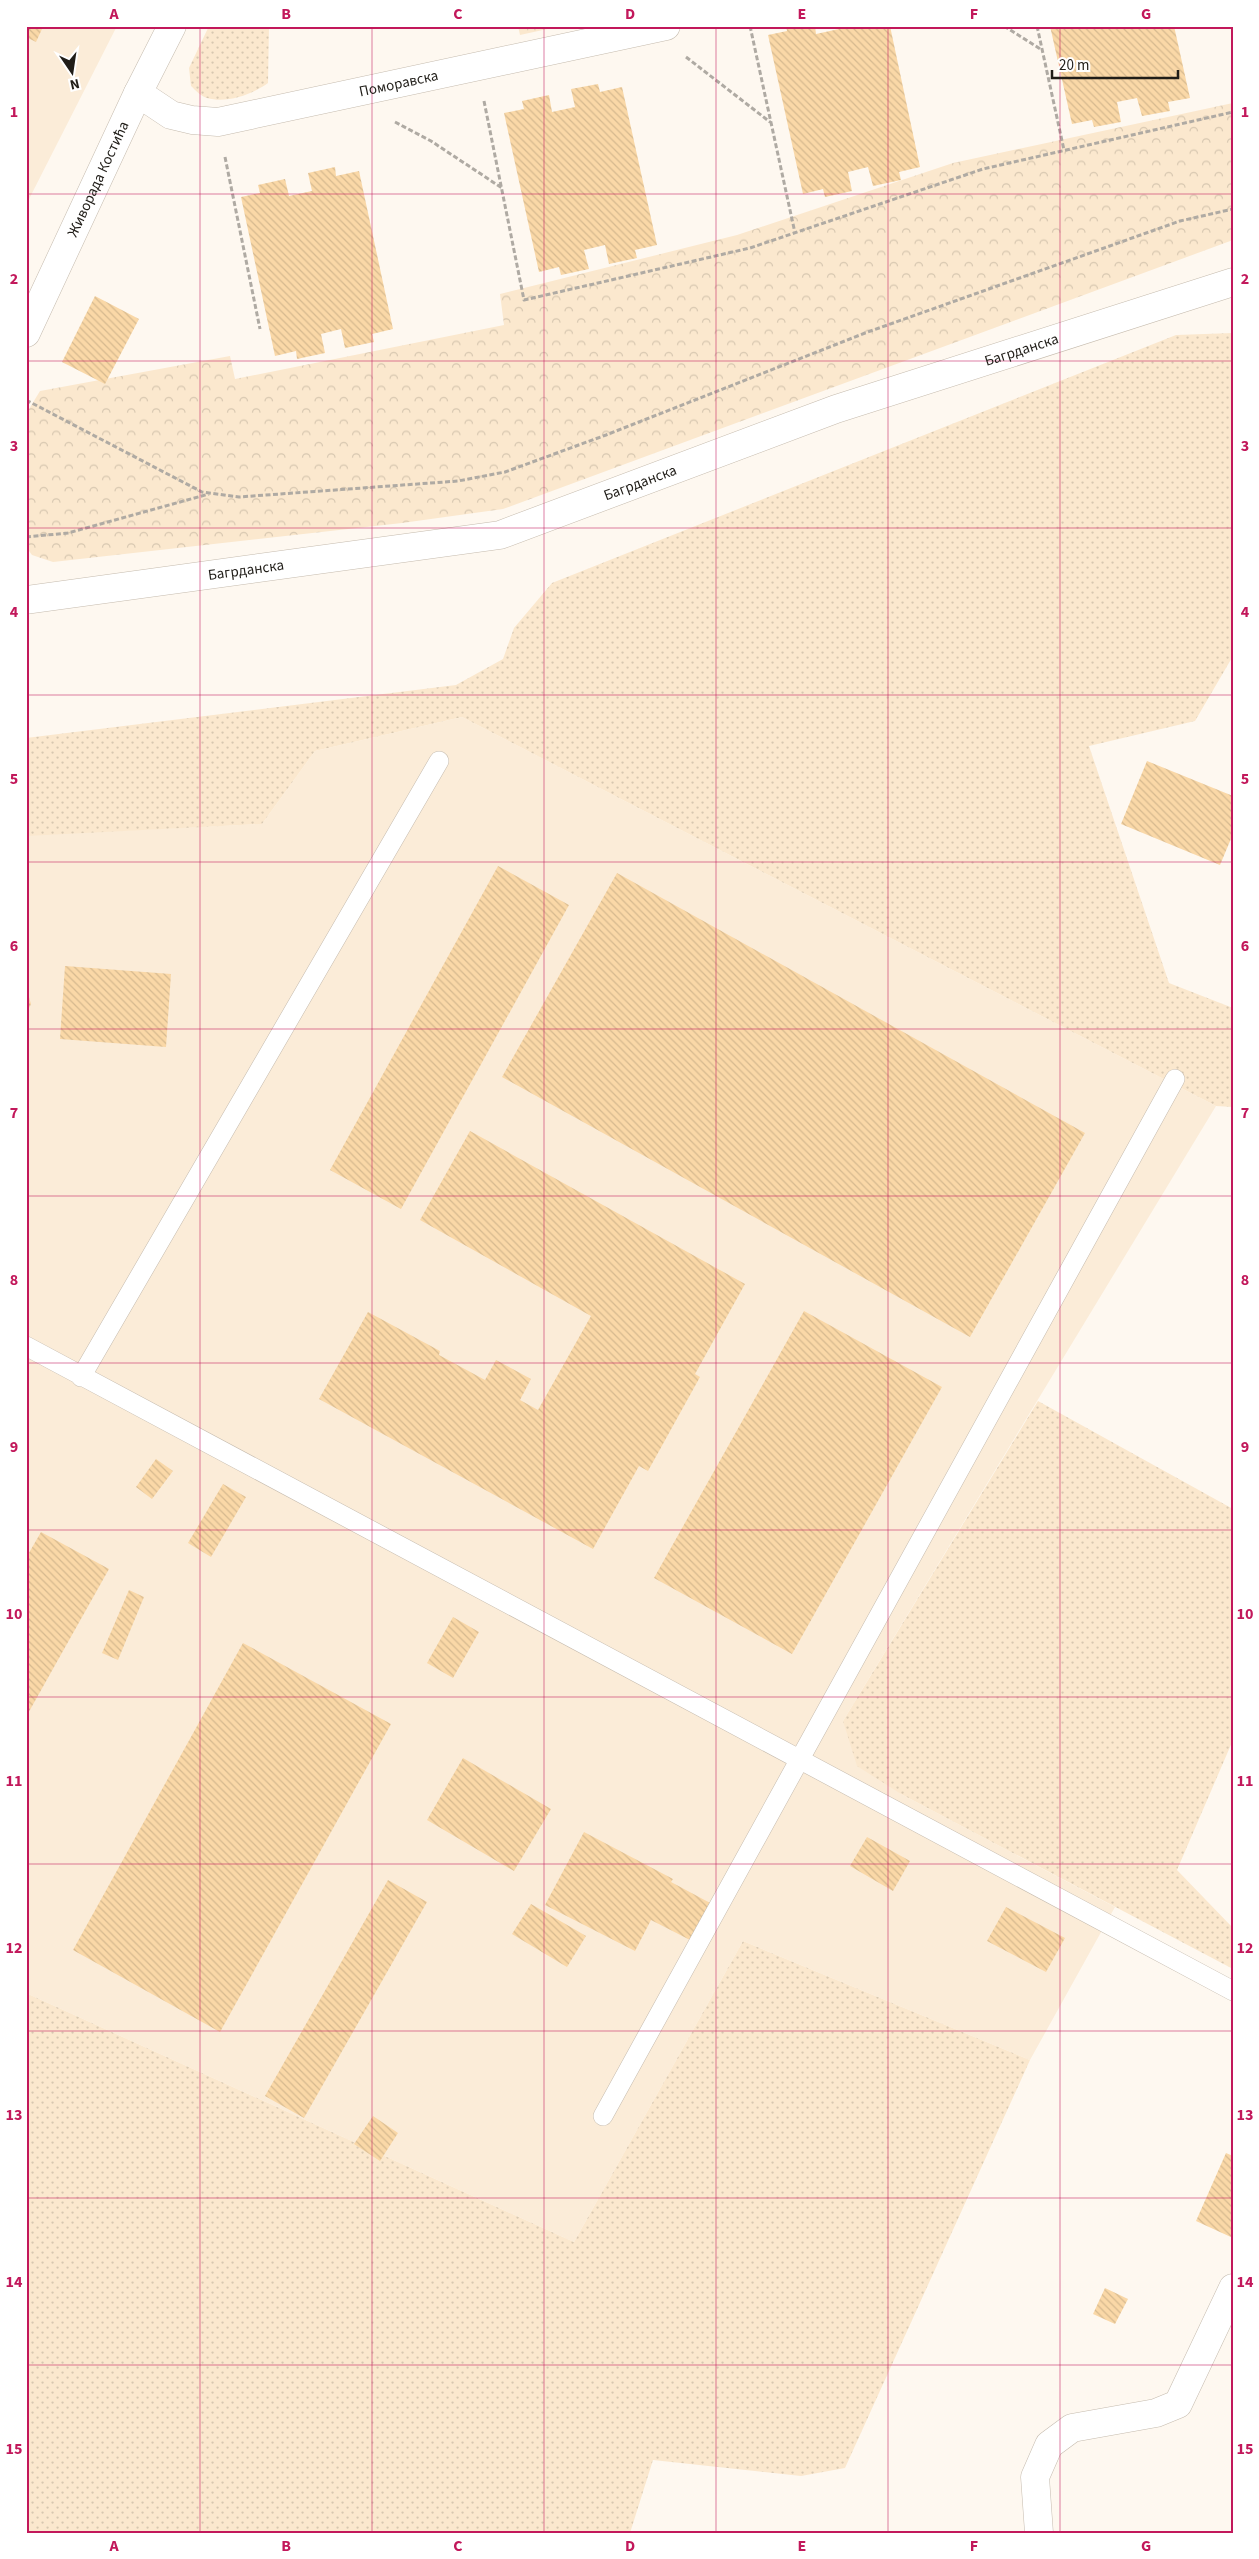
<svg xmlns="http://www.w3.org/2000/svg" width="1259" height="2559" font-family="'Source Sans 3',sans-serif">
	<defs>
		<pattern id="grass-dots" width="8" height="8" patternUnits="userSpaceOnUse" patternTransform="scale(1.25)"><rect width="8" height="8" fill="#fbe8ce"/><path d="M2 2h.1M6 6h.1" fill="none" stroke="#d7c7b0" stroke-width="1.8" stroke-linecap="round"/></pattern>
		<pattern id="forest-crowns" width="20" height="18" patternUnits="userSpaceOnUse" patternTransform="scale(1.25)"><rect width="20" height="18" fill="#fbe8ce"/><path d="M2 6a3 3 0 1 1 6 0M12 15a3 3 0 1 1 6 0" fill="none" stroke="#d7c7b0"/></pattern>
		<pattern id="building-back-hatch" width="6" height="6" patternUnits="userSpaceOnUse" patternTransform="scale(1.25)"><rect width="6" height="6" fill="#fad8a7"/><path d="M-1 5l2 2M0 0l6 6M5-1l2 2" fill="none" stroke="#d6b98f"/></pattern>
	</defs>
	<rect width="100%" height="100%" fill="#fef8f0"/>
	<!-- built -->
	<path fill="#fbecd8" d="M26,26H117L26,205Z
		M462,717L1216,1106L843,1721L901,1794L1115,1907L1030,2060L743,1941L574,2242L26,1993V835L262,824L315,751Z"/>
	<!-- grass -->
	<path fill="url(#grass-dots)" d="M209,26H269L268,83C253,94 227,104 207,98C202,97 195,90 191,86L189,68Z
		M1233,333V656L1195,721L1089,746L1169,983L1233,1008V1107L1216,1106L462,717L315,751L262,824L26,836V738L456,685L503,659L514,628L552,583L1176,335Z
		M1038,1401L1233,1509V1740L1177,1870L1233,1928V1969L901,1794L857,1766L843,1721Z
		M743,1941L1030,2060L845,2468L801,2476L653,2460L630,2533H26V1993L574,2242Z"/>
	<!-- forest -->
	<path fill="url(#forest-crowns)" d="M518,26H561L520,35Z
		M1233,103V240L503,509L402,523L53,562L32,555L26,547V414L40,391L230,356L235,379L504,325L500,294L737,235L953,163Z"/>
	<!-- building -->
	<path fill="url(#building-back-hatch)" d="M26,26L42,29L36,42L26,37Z
		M786,26H815L816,34L839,29L838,26H890L920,167L899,172L901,180L873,186L868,167L848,172L852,191L825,197L823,189L803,194L768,35L787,31Z
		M1050,26H1174L1190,98L1168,102L1170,111L1142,116L1137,98L1117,102L1121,122L1094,127L1092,120L1072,124Z
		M598,84L600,92L622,87L657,245L635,250L637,258L609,264L605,245L584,250L589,269L561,275L559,267L539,272L504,113L524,109L522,101L549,95L552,112L575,107L571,89Z
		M335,167L336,176L359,171L393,329L372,334L374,342L345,348L341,329L321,334L325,353L297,359L296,351L275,356L241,197L260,193L258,185L285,179L289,196L312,191L308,173Z
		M95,296L139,319L105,384L62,362Z
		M1147,761L1233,796V834L1220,865L1121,824Z
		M498,866L569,905L401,1209L330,1170Z
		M617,873L1085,1133L970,1337L502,1077Z
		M65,966L171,974L166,1047L60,1039Z
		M26,987L31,1004L26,1014Z
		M470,1131L745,1284L695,1374L700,1377L648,1471L639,1466L593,1549L319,1399L368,1312L440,1351L439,1355L485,1380L496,1360L531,1379L520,1400L538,1410L591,1316L420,1220Z
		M804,1311L942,1387L792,1654L654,1578Z
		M156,1459L173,1471L152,1499L136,1487Z
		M223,1484L246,1497L211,1557L188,1543Z
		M41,1532L109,1569L26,1717V1558Z
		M129,1590L144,1597L118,1660L102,1653Z
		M453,1617L479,1632L453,1678L427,1663Z
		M243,1643L391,1724L220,2032L73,1950Z
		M463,1758L551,1809L514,1871L427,1820Z
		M584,1832L673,1879L671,1882L712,1904L692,1941L651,1920L635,1951L545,1905Z
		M867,1837L910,1861L893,1891L850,1866Z
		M388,1880L427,1902L304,2118L265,2096Z
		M531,1904L586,1936L567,1967L512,1934Z
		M1006,1907L1065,1938L1046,1972L987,1941Z
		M373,2116L398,2133L380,2161L354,2144Z
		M1226,2153L1233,2156V2238L1196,2221Z
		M1105,2288L1128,2299L1115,2324L1093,2314Z"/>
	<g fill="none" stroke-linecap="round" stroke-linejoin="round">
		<!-- lane casing -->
		<g stroke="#c5bbae" stroke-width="20">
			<path id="lane" d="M26,1346L1233,1991
				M81,1377L439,761
				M603,2116L1175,1079"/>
		</g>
		<!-- street casing -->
		<g stroke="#c5bbae" stroke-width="29">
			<g id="street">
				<path id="s1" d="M138,93L171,115L192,120L218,122L666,26"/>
				<path id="s2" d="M26,333L138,93L172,26"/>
				<path d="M1039,2533L1035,2477L1049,2445L1072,2428L1156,2413L1178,2404L1233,2288"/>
			</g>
		</g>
		<!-- secondary casing -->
		<g stroke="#c5bbae" stroke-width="29">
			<g id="secondary">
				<path id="s3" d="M26,600L500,535L836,409L1233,282"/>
			</g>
		</g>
		<!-- path -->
		<path stroke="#afaaa3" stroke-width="3" stroke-dasharray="5 2.5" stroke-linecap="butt" d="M750,26L795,233
			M1004,26L1042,50
			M1037,26L1064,150
			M686,57L770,122
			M484,101L524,300L750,248L983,169L1233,112
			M395,122L431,141L502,188
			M225,157L260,329
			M26,400L202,492L239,497L458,481L505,472L606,435L865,333L1180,221L1233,209
			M26,537L68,533L209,494"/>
		<!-- lane -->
		<use href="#lane" stroke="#fff" stroke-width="19"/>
		<!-- street -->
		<use href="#street" stroke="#fff" stroke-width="28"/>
		<!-- secondary -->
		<use href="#secondary" stroke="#fff" stroke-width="28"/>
	</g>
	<!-- grid -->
	<path fill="none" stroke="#c2185b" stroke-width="1" stroke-opacity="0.55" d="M200,26V2533M372,26V2533M544,26V2533M716,26V2533M888,26V2533M1060,26V2533M26,194H1233M26,361H1233M26,528H1233M26,695H1233M26,862H1233M26,1029H1233M26,1196H1233M26,1363H1233M26,1530H1233M26,1697H1233M26,1864H1233M26,2031H1233M26,2198H1233M26,2365H1233"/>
	<g text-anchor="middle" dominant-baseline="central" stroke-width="4.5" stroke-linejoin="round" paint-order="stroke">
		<!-- street labels -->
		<g font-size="15" fill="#201d18" stroke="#fff">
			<text stroke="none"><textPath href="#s1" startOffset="272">Поморавска</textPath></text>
			<text stroke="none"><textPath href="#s2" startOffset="170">Живорада Костића</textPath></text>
			<text stroke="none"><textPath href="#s3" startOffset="1032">Багрданска</textPath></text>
			<text stroke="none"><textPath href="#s3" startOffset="628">Багрданска</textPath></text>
			<text stroke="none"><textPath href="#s3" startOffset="222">Багрданска</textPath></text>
		</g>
	</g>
	<!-- border -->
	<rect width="1259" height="2559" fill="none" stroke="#ffffff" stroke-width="55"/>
	<!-- north arrow -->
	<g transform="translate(72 72) rotate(167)" stroke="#ffffff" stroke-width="4" paint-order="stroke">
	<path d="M0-4L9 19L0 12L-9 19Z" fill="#201d18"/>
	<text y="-8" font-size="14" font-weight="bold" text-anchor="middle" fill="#201d18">N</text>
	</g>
	<!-- scale -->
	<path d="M1052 70v8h126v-8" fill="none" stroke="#201d18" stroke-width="2.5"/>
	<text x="1059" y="70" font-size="15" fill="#201d18" stroke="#ffffff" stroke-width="4" paint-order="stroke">20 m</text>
	<rect x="28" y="28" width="1204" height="2504" fill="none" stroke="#c2185b" stroke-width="2"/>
	<g font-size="16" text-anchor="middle" font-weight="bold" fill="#c2185b">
		<text x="114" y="19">A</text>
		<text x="286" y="19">B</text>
		<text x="458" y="19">C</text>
		<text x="630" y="19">D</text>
		<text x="802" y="19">E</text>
		<text x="974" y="19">F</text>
		<text x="1146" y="19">G</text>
		<text x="14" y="117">1</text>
		<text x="1245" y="117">1</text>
		<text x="14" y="284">2</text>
		<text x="1245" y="284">2</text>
		<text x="14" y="451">3</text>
		<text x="1245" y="451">3</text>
		<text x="14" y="617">4</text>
		<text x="1245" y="617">4</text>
		<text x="14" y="784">5</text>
		<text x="1245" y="784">5</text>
		<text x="14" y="951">6</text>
		<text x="1245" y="951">6</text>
		<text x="14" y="1118">7</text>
		<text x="1245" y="1118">7</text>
		<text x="14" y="1285">8</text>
		<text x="1245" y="1285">8</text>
		<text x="14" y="1452">9</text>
		<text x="1245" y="1452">9</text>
		<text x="14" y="1619">10</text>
		<text x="1245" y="1619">10</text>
		<text x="14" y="1786">11</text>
		<text x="1245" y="1786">11</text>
		<text x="14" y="1953">12</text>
		<text x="1245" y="1953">12</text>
		<text x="14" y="2120">13</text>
		<text x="1245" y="2120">13</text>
		<text x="14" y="2287">14</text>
		<text x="1245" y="2287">14</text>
		<text x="14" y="2454">15</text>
		<text x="1245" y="2454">15</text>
		<text x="114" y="2551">A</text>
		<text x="286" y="2551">B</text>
		<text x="458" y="2551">C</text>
		<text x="630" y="2551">D</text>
		<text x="802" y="2551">E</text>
		<text x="974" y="2551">F</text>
		<text x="1146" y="2551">G</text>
	</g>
</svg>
